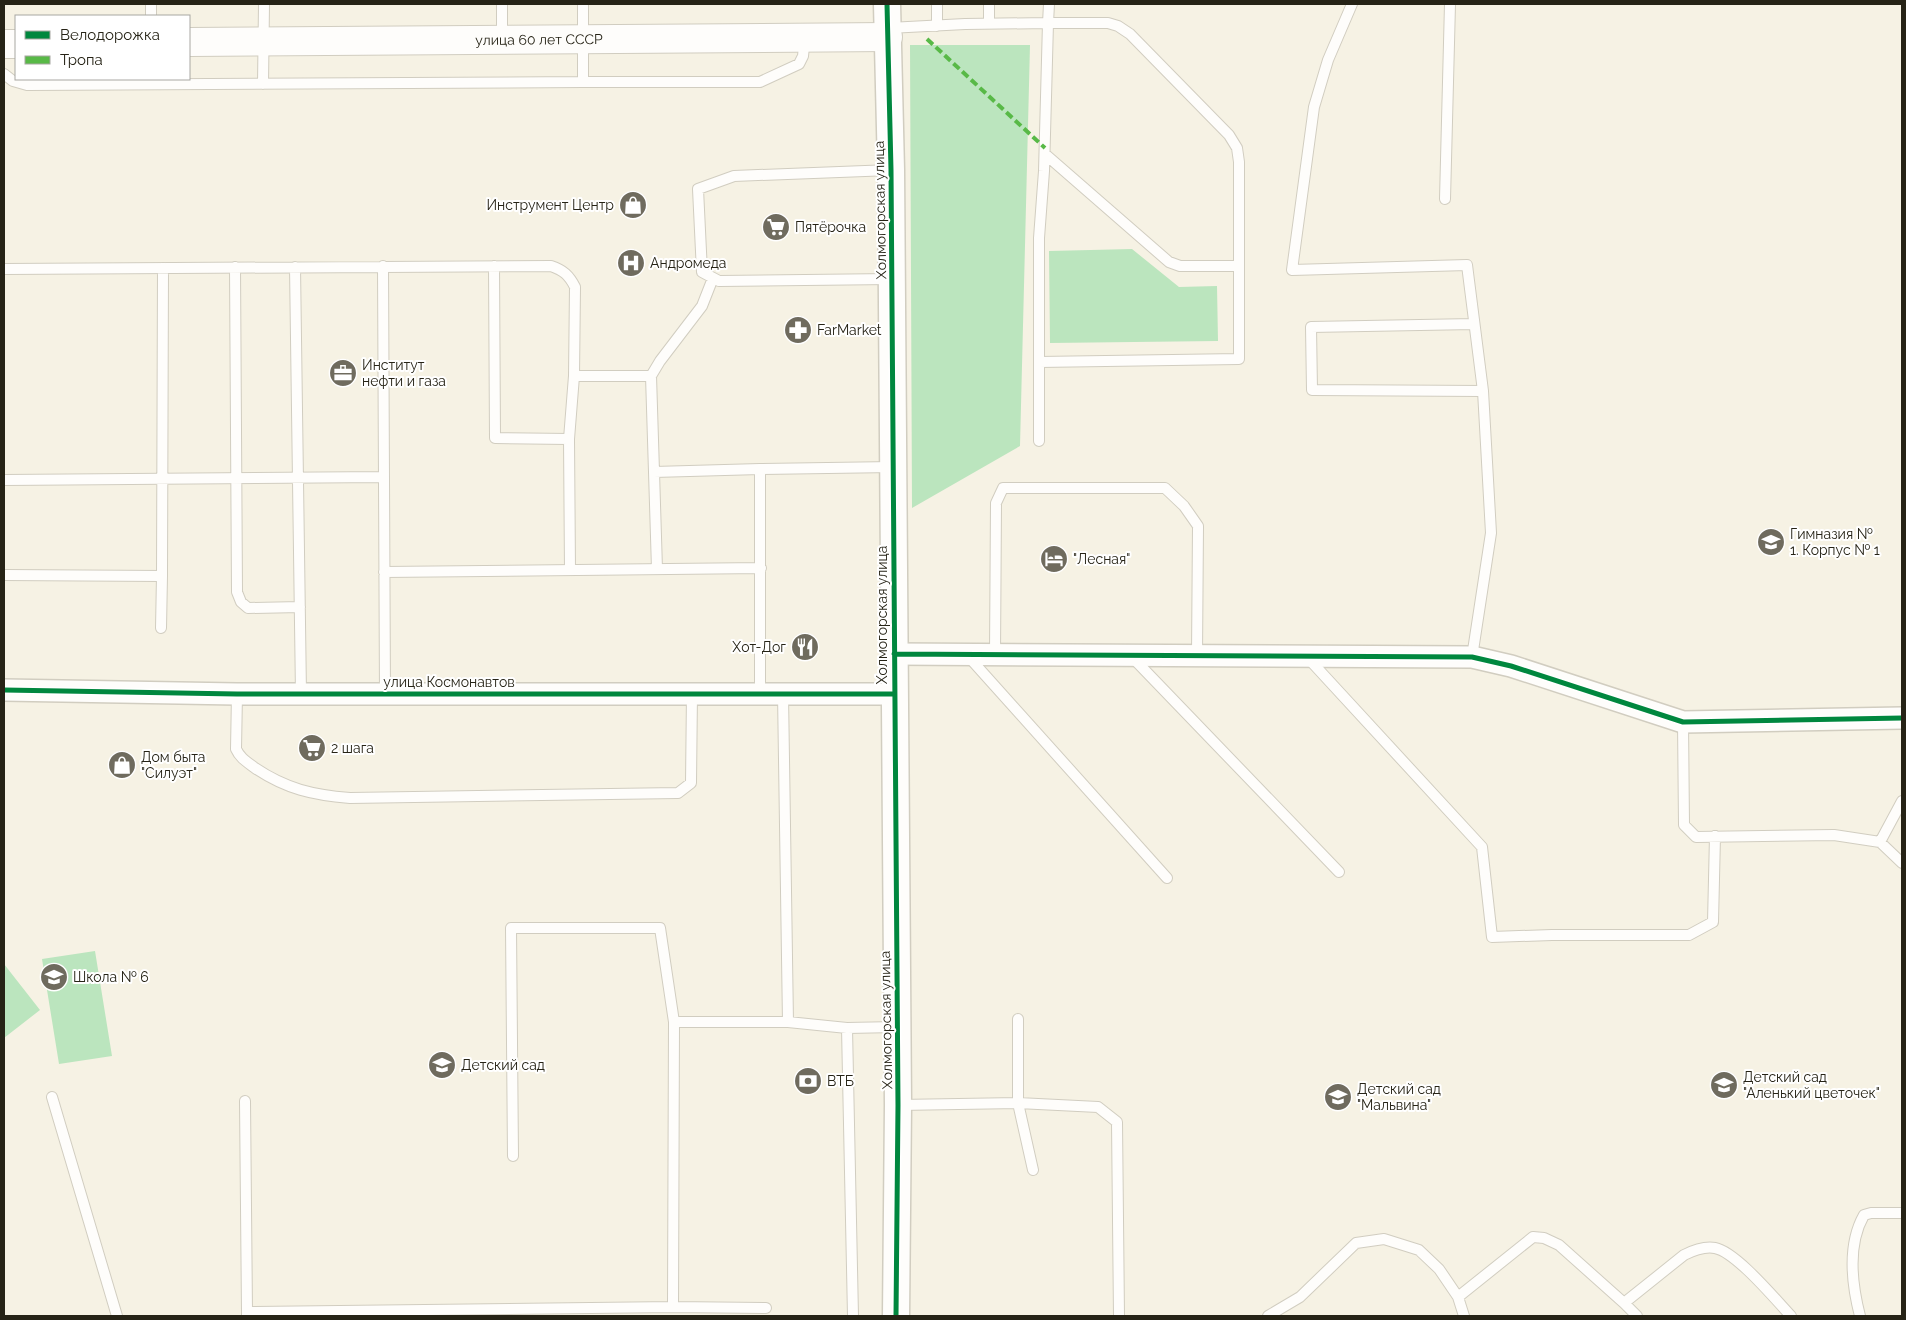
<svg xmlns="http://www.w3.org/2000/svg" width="1906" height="1320" font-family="Raleway,sans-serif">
	<rect width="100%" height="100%" fill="#f6f2e4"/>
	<!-- green -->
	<path fill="#bbe5be" d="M910,45H1030L1020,446L912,508Z
		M1132,249L1179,287L1217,286L1218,341L1050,343L1049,251Z
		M95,951L112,1056L59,1064L42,959Z
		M4,964L40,1010L4,1038Z"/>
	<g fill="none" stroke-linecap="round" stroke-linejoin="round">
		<!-- service casing -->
		<g stroke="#d1cdc0" stroke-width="12">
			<path id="service" d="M151,4V16
				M583,4V82H760L799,64L803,56L805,37
				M937,4V26
				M989,4V24
				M1049,4L1048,23H1108L1118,26L1130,34L1229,135L1237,148L1239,162V266
				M1352,4L1328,60L1314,107L1292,270L1467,265L1483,391L1491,533L1472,657
				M889,28L965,24L1048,23L1044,171L1039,238V362L1239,359V266H1180L1169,262L1045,154
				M502,38V4
				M4,74L13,81L27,85L583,82
				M263,84L264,4
				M1445,199L1450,4
				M383,266L385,694
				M494,266L495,438L569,439
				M235,267L237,592L241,602L248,608L300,607
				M295,267L301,694
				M4,269L551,266C563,270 569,275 575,287L574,376L569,439L570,570
				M891,279L719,281L702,272L698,189L734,176L891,170
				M1474,324L1311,327L1312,390L1483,391
				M574,376H651L660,361L702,306L713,278
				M651,376L654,472L760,469
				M1039,441V362
				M654,472L657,569
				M4,480L383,477
				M384,572L761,568
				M4,575L162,576L163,268
				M161,628L162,576
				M995,654L996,503L1003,488H1165L1184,506L1198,526L1197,655
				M967,655L1167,878
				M1132,657L1339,872
				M1307,657L1482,847L1492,937L1552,935H1689L1713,922L1715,836
				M237,694L236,749C240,758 247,762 255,768C286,789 313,795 350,798L678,793L691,783L692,694
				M760,694V469L893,467
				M783,694L788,1022
				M1683,722L1684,825L1696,837L1834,835L1880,842L1902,863
				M1880,842L1902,801
				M1018,1019V1103L1033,1170
				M674,1022H788L847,1028L896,1027
				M847,1028L853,1316
				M52,1097L117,1316
				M245,1101L247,1312
				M899,1105L1018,1103L1098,1107L1117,1122L1119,1316
				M513,1156L511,928H660L674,1022L673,1307
				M1458,1297L1533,1237L1544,1238L1559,1245L1624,1303L1684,1255C1694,1250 1704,1246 1715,1248C1736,1252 1775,1299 1791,1316
				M1624,1303L1637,1316
				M247,1316V1312L673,1307L766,1308
				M1268,1316L1300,1297L1356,1243L1384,1239L1419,1250L1439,1269L1458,1297L1464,1316
				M1860,1316C1852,1285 1847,1245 1864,1215L1871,1213H1902"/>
		</g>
		<!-- minor casing -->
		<g stroke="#d1cdc0" stroke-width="24">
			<path id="minor" d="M894,654L1472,657L1511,666L1683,722L1902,718
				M4,690L237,694H894"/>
		</g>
		<!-- tertiary casing -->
		<g stroke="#d1cdc0" stroke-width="29">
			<path id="tertiary" d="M887,4L891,170L898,1105L896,1316"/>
		</g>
		<!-- secondary casing -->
		<g stroke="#d1cdc0" stroke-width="30">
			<g id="secondary">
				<path id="s1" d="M189,42L888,37"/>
				<path d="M4,44H16"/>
			</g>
		</g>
		<!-- service -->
		<use href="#service" stroke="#fefdfb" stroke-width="10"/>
		<!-- minor -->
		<use href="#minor" stroke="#fefdfb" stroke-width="21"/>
		<!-- tertiary -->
		<use href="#tertiary" stroke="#fefdfb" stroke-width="26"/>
		<!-- secondary -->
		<use href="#secondary" stroke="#fefdfb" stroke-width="28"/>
		<!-- quiet -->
		<path stroke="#58b947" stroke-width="4" stroke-dasharray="8 4" stroke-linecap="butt" d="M927,39L1045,148"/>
		<!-- cycleway casing -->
		<g stroke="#fff" stroke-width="8">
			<path id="cycleway" d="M887,4L891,170L898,1105L896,1316
				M894,654L1472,657L1511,666L1683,722L1902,718
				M4,690L237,694H894"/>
		</g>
		<!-- cycleway -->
		<use href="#cycleway" stroke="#00873e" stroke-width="5"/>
	</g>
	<!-- icons -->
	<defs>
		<g id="shop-disc" transform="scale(1.4375)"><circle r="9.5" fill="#6f6b5e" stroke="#fff"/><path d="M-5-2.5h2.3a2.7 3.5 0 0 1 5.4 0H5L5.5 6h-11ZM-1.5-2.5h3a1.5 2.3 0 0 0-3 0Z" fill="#fff"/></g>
		<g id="supermarket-disc" transform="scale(1.4375)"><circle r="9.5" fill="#6f6b5e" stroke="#fff"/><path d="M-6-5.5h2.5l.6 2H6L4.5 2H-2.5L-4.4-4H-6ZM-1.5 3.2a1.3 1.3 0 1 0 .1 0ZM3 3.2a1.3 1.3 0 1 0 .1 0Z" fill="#fff"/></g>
		<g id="hospital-disc" transform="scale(1.4375)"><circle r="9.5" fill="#6f6b5e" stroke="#fff"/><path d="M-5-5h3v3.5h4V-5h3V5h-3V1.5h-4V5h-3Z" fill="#fff"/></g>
		<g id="pharmacy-disc" transform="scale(1.4375)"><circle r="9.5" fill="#6f6b5e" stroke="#fff"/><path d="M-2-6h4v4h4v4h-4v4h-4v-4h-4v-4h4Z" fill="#fff"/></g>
		<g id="office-disc" transform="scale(1.4375)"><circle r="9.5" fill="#6f6b5e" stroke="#fff"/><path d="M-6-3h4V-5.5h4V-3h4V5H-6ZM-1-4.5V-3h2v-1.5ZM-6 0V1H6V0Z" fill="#fff"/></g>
		<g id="school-disc" transform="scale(1.4375)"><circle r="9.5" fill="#6f6b5e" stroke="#fff"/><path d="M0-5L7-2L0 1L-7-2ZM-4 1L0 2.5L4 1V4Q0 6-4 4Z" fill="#fff"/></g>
		<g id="hotel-disc" transform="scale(1.4375)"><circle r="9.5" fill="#6f6b5e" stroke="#fff"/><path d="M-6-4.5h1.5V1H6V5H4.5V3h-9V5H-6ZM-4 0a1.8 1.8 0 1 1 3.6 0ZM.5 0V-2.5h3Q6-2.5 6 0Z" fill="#fff"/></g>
		<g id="restaurant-disc" transform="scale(1.4375)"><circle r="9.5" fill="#6f6b5e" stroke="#fff"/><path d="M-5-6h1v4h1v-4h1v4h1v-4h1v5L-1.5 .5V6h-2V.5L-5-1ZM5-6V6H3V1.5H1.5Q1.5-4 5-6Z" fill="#fff"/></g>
		<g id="bank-disc" transform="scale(1.4375)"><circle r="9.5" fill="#6f6b5e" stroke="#fff"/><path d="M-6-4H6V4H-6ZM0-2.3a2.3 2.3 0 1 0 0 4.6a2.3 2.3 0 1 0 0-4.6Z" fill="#fff"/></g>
	</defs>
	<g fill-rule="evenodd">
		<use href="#shop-disc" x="633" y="205"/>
		<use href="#supermarket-disc" x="776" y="227"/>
		<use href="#hospital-disc" x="631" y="263"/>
		<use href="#pharmacy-disc" x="798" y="330"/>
		<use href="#office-disc" x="343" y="373"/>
		<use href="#school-disc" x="1771" y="542"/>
		<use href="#hotel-disc" x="1054" y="559"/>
		<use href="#restaurant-disc" x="805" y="647"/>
		<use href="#supermarket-disc" x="312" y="748"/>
		<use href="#shop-disc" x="122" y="765"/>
		<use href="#school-disc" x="54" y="977"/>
		<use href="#school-disc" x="442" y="1065"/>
		<use href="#bank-disc" x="808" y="1081"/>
		<use href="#school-disc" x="1724" y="1085"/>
		<use href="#school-disc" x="1338" y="1097"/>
	</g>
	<g text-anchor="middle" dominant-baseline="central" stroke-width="4" stroke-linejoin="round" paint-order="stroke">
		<!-- street labels -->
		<g font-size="14" fill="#262316" stroke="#fff">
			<text stroke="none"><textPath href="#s1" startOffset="350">улица 60 лет СССР</textPath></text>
			<text transform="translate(880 210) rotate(-91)">Холмогорская улица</text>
			<text transform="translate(882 615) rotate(-90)">Холмогорская улица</text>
			<text x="449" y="682">улица Космонавтов</text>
			<text transform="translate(886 1020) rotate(-91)">Холмогорская улица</text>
		</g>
		<!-- poi labels -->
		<g font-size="14" fill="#262316" stroke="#fff" text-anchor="start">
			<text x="614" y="205" text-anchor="end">Инструмент Центр</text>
			<text x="795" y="227">Пятёрочка</text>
			<text x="650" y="263">Андромеда</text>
			<text x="817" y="330">FarMarket</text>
			<text x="362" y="365">Институт<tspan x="362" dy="16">нефти и газа</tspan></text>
			<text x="1790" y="534">Гимназия №<tspan x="1790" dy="16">1. Корпус № 1</tspan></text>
			<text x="1073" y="559">"Лесная"</text>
			<text x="786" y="647" text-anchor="end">Хот-Дог</text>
			<text x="331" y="748">2 шага</text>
			<text x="141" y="757">Дом быта<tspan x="141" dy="16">"Силуэт"</tspan></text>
			<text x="73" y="977">Школа № 6</text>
			<text x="461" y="1065">Детский сад</text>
			<text x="1743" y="1077">Детский сад<tspan x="1743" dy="16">"Аленький цветочек"</tspan></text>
			<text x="827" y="1081">ВТБ</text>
			<text x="1357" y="1089">Детский сад<tspan x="1357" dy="16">"Мальвина"</tspan></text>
		</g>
	</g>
	<!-- border -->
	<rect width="1906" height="1320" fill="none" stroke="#262316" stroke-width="10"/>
	<!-- legend -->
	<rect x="15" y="15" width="175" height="65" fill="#ffffff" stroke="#a8a7a2"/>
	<rect x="25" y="31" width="25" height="8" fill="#00873e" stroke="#a8a7a2"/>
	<text x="60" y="40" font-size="15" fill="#262316">Велодорожка</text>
	<rect x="25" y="56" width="25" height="8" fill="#58b947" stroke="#a8a7a2"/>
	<text x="60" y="65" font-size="15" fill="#262316">Тропа</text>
</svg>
